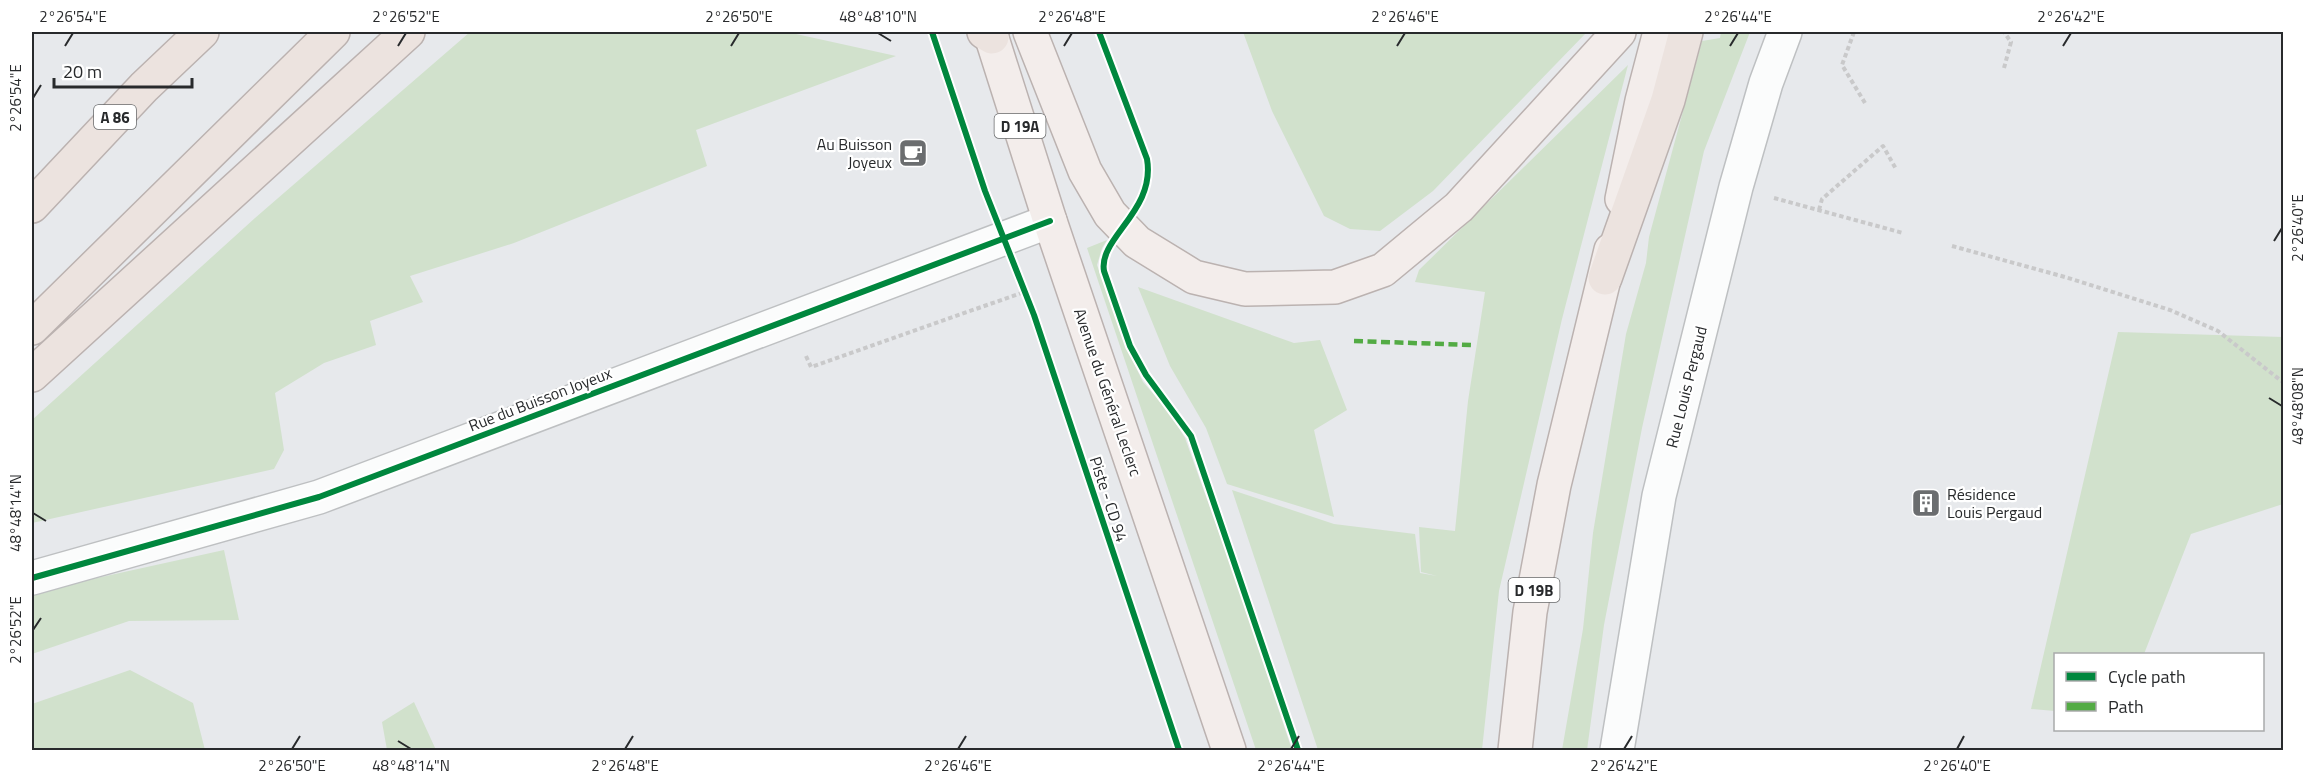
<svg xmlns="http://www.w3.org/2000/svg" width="2315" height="782" font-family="'Titillium Web',sans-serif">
	<rect width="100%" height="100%" fill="#e7e9ec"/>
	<!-- green -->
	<path fill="#d1e1cc" d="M470,32H787L896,56L696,130L707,166L514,243L410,276L423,302L370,321L376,345L324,363L275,393L284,450L274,469L32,523V420L255,218Z
		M1243,32H1587L1433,191L1380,231L1350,229L1324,216L1272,111Z
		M1721,32H1750L1704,151L1642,428L1604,625L1587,750H1562L1583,629L1593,533L1626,334L1646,263L1649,237L1702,41L1720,38Z
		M1628,65L1562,319L1499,591L1482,750H1318L1232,490L1334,524L1415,534L1420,573L1437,576L1421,572L1419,527L1455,531L1468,401L1485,292L1415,282L1419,270Z
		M1107,240L1102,248L1097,265L1125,345L1143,382L1169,412L1185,438L1233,572L1292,750H1256L1087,248Z
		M1138,287L1294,343L1320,340L1347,410L1314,430L1334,517L1227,484L1206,428L1170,366Z
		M2118,332L2283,337V504L2191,534L2144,654H2056L2055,711L2031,709Z
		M224,550L239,620L129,621L32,654V595L47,589Z
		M130,670L193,703L205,750H32V704Z
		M414,702L436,750H387L382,722Z"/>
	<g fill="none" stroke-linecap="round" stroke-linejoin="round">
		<!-- minor casing -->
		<g stroke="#bec0c2" stroke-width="36">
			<path id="minor" d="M32,578L319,497L1050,221
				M1617,750L1659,496L1736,187L1766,83L1785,32"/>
		</g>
		<!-- major casing -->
		<g stroke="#bbb2b0" stroke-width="36">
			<path id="major" d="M990,32L1050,221L1229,750
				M1030,32L1085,171L1110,214L1137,242L1194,277L1245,289L1335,287L1383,270L1459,207L1619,32
				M1622,199L1642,101L1660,32
				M1515,750L1530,612L1554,485L1611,250"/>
		</g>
		<!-- highway casing -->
		<g stroke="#bbb2b0" stroke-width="36">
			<path id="highway" d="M984,32L992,37
				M32,206L144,87L202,32
				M1605,278L1668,100L1686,32
				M32,328L333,32
				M32,375L408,32"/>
		</g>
		<!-- path -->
		<path stroke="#c9c9ca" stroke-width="4" stroke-dasharray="4.5 3" stroke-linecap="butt" d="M1854,32L1842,65L1865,103
			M2004,68L2011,42L2004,32
			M1774,198L1903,233
			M1819,210L1822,199L1883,146L1896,169
			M1952,246L2065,277L2170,310L2218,331L2284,383
			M806,356L811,367L1024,292"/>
		<!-- minor -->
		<use href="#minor" stroke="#fbfcfc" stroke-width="33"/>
		<!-- major -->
		<use href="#major" stroke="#f3edeb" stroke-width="33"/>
		<!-- highway -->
		<use href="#highway" stroke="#ece3df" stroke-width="33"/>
		<!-- quiet -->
		<path stroke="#53ab44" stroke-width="4.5" stroke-dasharray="9 4.5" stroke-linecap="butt" d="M1354,341L1472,345"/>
		<!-- cycleway casing -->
		<g stroke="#fff" stroke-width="10">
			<path id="cycleway" d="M932,32L985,191L1034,315L1179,750
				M1099,32L1147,159C1156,211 1098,238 1104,271L1130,346L1146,375L1191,436L1298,750
				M32,578L319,497L1050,221"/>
		</g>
		<!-- cycleway -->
		<use href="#cycleway" stroke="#00873e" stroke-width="6"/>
	</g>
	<!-- ticks -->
	<path fill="none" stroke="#282a2c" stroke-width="2" d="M878,33L891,41M65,46L73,33M398,46L406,33M731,46L739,33M1064,46L1072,33M1397,46L1405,33M1730,46L1738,33M2063,46L2071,33M33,98L41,85M2274,241L2282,228M2269,398L2282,406M33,513L46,521M33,630L41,618M398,741L411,749M292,749L300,736M625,749L633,736M958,749L966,736M1291,749L1299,736M1624,749L1632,736M1957,749L1964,736"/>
	<!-- icons -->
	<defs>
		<g id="cafe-square" transform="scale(1.5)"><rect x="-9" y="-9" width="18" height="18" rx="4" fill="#6b6d6f" stroke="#fff"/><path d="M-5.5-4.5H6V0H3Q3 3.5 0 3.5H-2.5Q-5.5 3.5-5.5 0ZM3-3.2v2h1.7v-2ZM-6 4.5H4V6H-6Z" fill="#fff"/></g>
		<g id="building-square" transform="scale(1.5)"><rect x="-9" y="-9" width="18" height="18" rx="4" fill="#6b6d6f" stroke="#fff"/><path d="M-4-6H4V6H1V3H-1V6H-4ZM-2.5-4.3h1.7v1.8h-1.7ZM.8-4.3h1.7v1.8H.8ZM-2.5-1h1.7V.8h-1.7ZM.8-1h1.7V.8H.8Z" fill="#fff"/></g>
	</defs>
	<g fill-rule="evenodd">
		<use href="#cafe-square" x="913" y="153"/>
		<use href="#building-square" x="1926" y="503"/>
	</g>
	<g text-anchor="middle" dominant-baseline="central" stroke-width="4.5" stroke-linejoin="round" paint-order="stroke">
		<!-- shield labels -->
		<g fill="#fff" stroke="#686a6b" stroke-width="1.5">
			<rect x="94" y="105" width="42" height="24" rx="4.5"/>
			<rect x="994.5" y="114" width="51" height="24" rx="4.5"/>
			<rect x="1508.5" y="578" width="51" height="24" rx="4.5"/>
		</g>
		<g font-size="15" font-weight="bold" fill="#282a2c">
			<text x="115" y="117">A 86</text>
			<text x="1020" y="126">D 19A</text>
			<text x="1534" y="590">D 19B</text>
		</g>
		<!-- poi labels -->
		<g font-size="16" fill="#282a2c" stroke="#fff" text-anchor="end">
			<text x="892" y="144">Au Buisson<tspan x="892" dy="18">Joyeux</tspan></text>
			<text x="1947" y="494" text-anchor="start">Résidence<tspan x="1947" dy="18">Louis Pergaud</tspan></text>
		</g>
		<!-- street labels -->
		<g font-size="16" fill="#282a2c" stroke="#fff">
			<text transform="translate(1686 387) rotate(-76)">Rue Louis Pergaud</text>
			<text transform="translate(1108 392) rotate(71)">Avenue du Général Leclerc</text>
			<text transform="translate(540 399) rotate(-21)">Rue du Buisson Joyeux</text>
			<text transform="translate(1109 499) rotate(72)">Piste - CD 94</text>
		</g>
	</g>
	<!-- border -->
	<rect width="2315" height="782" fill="none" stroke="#ffffff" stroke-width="66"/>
	<!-- legend -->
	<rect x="2054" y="653" width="210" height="78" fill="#ffffff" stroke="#a9aaab" stroke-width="1.5"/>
	<rect x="2066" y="672" width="30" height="9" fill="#00873e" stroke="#a9aaab" stroke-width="1.5"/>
	<text x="2108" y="683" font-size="18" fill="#282a2c">Cycle path</text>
	<rect x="2066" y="702" width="30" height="9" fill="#53ab44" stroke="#a9aaab" stroke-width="1.5"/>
	<text x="2108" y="713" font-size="18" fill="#282a2c">Path</text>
	<!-- scale -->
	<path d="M54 78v9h138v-9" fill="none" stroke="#282a2c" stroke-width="3"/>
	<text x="63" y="78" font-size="18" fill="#282a2c" stroke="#ffffff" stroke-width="4.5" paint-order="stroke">20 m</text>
	<rect x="33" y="33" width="2249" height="716" fill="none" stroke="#282a2c" stroke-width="2"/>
	<g font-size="15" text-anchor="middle" fill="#282a2c">
		<text x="73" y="22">2°26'54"E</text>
		<text x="406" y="22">2°26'52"E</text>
		<text x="739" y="22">2°26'50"E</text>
		<text x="878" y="22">48°48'10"N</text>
		<text x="1072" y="22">2°26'48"E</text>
		<text x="1405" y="22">2°26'46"E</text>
		<text x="1738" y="22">2°26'44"E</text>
		<text x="2071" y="22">2°26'42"E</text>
		<text transform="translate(16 98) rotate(-90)" y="5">2°26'54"E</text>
		<text transform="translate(2298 228) rotate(-90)" y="5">2°26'40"E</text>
		<text transform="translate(2298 406) rotate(-90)" y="5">48°48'08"N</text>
		<text transform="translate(16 513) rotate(-90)" y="5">48°48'14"N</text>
		<text transform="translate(16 630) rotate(-90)" y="5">2°26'52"E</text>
		<text x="292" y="771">2°26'50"E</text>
		<text x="411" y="771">48°48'14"N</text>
		<text x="625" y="771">2°26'48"E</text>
		<text x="958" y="771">2°26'46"E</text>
		<text x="1291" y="771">2°26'44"E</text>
		<text x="1624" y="771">2°26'42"E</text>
		<text x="1957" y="771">2°26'40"E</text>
	</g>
</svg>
